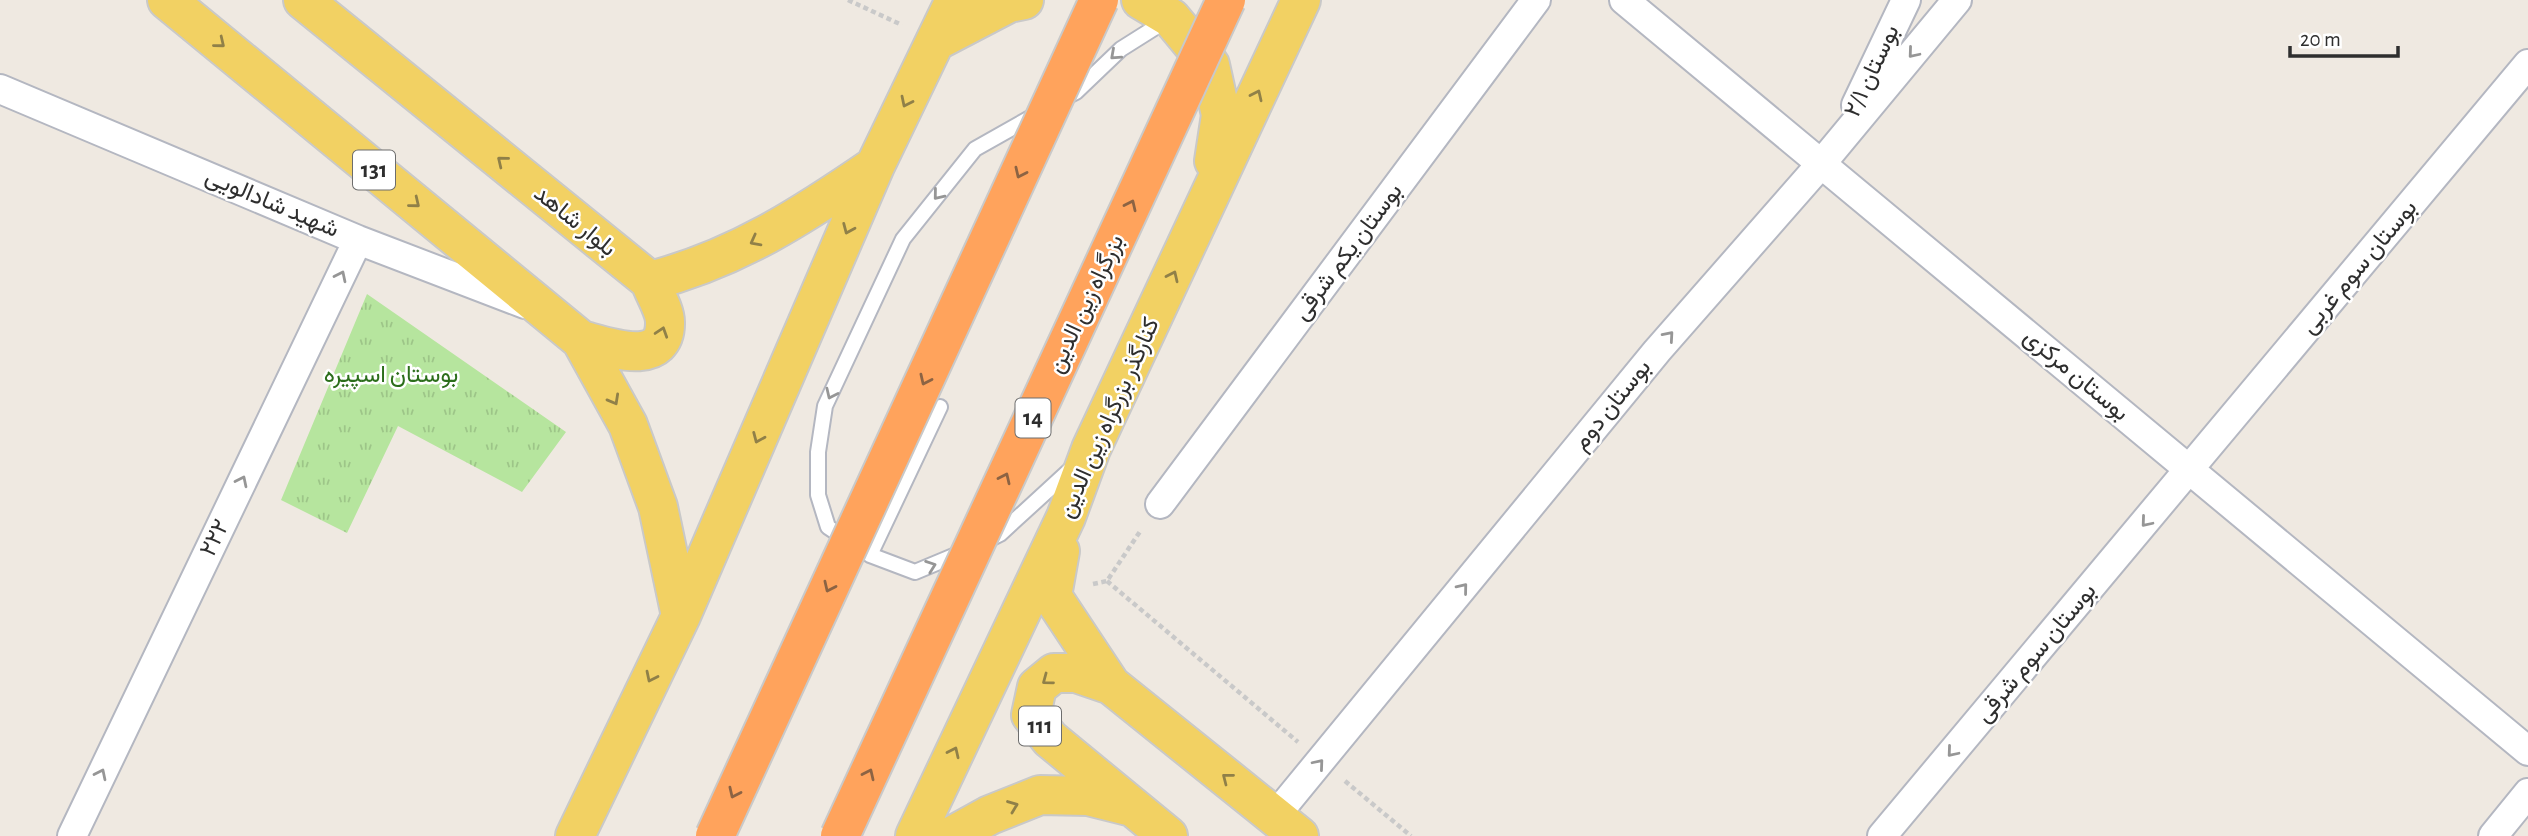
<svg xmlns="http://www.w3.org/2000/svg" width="2528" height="836" font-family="'Alegreya Sans',Vazirmatn,sans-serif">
	<defs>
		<pattern id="park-tufts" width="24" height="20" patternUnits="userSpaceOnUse" patternTransform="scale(1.75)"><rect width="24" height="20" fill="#b6e59e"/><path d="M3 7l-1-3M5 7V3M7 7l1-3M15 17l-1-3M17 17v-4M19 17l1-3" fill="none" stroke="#9dc588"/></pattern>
	</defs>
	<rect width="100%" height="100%" fill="#efe9e1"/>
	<!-- park -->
	<path fill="url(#park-tufts)" d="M367,294L566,432L522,492L398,426L347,533L281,500Z"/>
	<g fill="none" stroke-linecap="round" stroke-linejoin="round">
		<!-- lane casing -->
		<g stroke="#b4b7c1" stroke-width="18">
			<path id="lane" d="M1064,98L1076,92L1121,49L1167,20
				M984,542L1000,534L1070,470
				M963,552L915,572L870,555L828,527L818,495V452L825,406L903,239L975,149L1037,114
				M870,555L940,407"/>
		</g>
		<!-- street casing -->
		<g stroke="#b4b7c1" stroke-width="32">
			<path id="street" d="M1624,0L2528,751
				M0,89L358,240L525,304
				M1856,105L1906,0
				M1160,504L1536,0
				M1275,816L1657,351L1821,164L1957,0
				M72,836L358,240
				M1882,836L2528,64
				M2493,836L2528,793"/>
		</g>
		<!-- primary casing -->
		<g stroke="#c9c9c9" stroke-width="42">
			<path id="primary" d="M167,0L581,340L628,425L658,507L681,616
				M303,0L650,281C654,293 665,310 665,322C666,369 608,347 581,340
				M1141,0L1171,18L1210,65L1221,115L1214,161
				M936,41L1009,3L1024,0
				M650,281C736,259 802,216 875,166
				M1060,551L1052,596L1111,685L1299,836
				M1111,685L1076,673H1054L1037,687L1031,715L1050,739L1168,836
				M575,836L681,616L875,166L955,0
				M915,836L1066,517L1091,449L1301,0
				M952,836L990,815L1040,795L1088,796L1128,806"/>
		</g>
		<!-- path -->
		<path stroke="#c9c9c9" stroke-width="4.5" stroke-dasharray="5 3.5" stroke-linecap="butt" d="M848,0L902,25
			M1107,581L1298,742
			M1093,584L1107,581L1141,530
			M1345,781L1411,836"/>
		<!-- lane -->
		<use href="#lane" stroke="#fff" stroke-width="14"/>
		<!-- street -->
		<use href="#street" stroke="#fff" stroke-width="28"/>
		<!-- primary -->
		<use href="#primary" stroke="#f2d163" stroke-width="38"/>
		<!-- highway-bridge casing -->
		<g stroke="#c9c9c9" stroke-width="42" stroke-linecap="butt">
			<path id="highway-bridge" d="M715,836L1099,0
				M840,836L1226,0"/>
		</g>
		<!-- highway-bridge -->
		<use href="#highway-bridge" stroke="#ffa35c" stroke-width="38"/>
	</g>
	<!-- one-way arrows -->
	<defs><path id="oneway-chevron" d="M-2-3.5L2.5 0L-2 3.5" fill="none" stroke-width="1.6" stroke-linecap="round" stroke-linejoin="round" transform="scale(1.75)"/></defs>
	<g stroke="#908048">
		<use href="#oneway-chevron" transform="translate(220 43) rotate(39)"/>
		<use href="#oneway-chevron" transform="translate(1257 95) rotate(-65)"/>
		<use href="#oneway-chevron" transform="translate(906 102) rotate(116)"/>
		<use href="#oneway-chevron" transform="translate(502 161) rotate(-141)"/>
		<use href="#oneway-chevron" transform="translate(415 203) rotate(39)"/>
		<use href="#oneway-chevron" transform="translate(848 229) rotate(113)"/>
		<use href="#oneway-chevron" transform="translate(755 241) rotate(152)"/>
		<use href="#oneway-chevron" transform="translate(1173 276) rotate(-65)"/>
		<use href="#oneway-chevron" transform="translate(662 332) rotate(-72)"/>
		<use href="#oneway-chevron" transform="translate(614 400) rotate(61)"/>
		<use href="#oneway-chevron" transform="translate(758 438) rotate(113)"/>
		<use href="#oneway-chevron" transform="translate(651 677) rotate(116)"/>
		<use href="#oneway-chevron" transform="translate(1047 680) rotate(143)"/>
		<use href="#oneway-chevron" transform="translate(954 752) rotate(-65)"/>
		<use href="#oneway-chevron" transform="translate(1227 778) rotate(-142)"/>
		<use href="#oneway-chevron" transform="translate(1013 806) rotate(-21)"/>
	</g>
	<g stroke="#969696">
		<use href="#oneway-chevron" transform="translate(1913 53) rotate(130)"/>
		<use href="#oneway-chevron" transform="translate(1115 55) rotate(138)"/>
		<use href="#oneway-chevron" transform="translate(938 195) rotate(129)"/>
		<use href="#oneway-chevron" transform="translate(341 276) rotate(-64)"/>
		<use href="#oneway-chevron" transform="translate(1669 336) rotate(-49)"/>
		<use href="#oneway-chevron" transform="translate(831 394) rotate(115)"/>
		<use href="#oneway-chevron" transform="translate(242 481) rotate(-64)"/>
		<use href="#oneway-chevron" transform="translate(2146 522) rotate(130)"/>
		<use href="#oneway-chevron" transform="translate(931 566) rotate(-20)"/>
		<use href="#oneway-chevron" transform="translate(1463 588) rotate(-51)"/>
		<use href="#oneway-chevron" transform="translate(1952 752) rotate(130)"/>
		<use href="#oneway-chevron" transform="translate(1319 764) rotate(-50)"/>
		<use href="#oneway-chevron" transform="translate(101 774) rotate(-64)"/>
	</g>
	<g stroke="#8c6343">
		<use href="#oneway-chevron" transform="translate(1020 173) rotate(115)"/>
		<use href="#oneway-chevron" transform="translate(1131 205) rotate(-65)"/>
		<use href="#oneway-chevron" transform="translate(925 380) rotate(115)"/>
		<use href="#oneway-chevron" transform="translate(1005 478) rotate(-65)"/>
		<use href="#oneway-chevron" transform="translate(829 587) rotate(115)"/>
		<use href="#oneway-chevron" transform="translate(869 774) rotate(-65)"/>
		<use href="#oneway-chevron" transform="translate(734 793) rotate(115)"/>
	</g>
	<g text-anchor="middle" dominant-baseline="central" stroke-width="5" stroke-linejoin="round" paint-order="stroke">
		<!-- shield labels -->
		<g fill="#fff" stroke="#6d6d6d" stroke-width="2">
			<rect x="353" y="150.5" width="42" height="39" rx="5"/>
			<rect x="1015.5" y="398.5" width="35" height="39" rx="5"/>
			<rect x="1019" y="706.5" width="42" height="39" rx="5"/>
		</g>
		<g font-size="23" font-weight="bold" fill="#2e2e2e">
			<text x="374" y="170">131</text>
			<text x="1033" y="418">14</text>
			<text x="1040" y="726">111</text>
		</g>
		<!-- street labels -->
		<g font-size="24" fill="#2e2e2e" stroke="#fff">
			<text transform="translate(1872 71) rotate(-65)">بوستان ۲/۱</text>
			<text transform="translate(272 203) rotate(23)">شهید شادالویی</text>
			<text transform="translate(575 221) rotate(39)">بلوار شاهد</text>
			<text transform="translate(1348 252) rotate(-53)">بوستان یکم شرقی</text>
			<text transform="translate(2359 267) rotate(-50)">بوستان سوم غربی</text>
			<text transform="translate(1086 304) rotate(-65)">بزرگراه زین الدین</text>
			<text transform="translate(2076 375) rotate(40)">بوستان مرکزی</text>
			<text transform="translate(1612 405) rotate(-51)">بوستان دوم</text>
			<text transform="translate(1109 418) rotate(-66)">کنارگذر بزرگراه زین الدین</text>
			<text transform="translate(215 538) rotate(-64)">۲۲۲</text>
			<text transform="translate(2036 653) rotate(-50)">بوستان سوم شرقی</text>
		</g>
		<!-- park labels -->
		<g font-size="24" fill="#2c6e1b" stroke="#fff">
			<text x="391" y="375">بوستان اسپیره</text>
		</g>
	</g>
	<!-- scale -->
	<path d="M2290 46v10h108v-10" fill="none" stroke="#2e2e2e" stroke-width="3.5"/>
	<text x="2300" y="46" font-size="21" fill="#2e2e2e" stroke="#ffffff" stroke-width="5" paint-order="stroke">20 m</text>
</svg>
